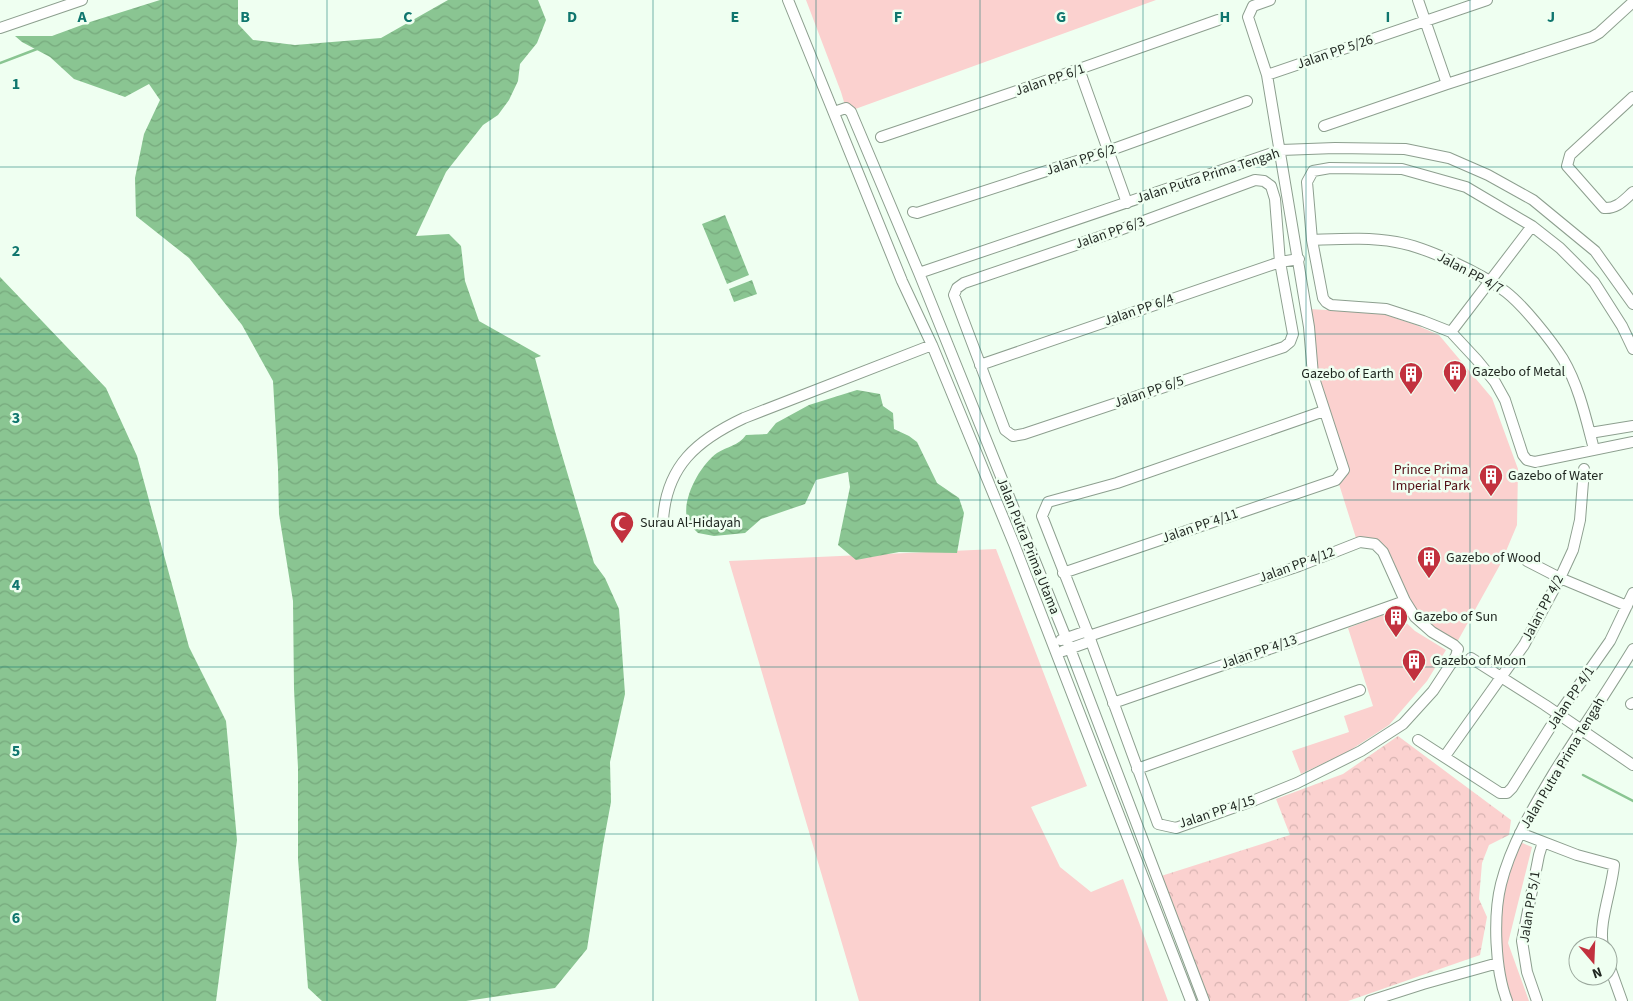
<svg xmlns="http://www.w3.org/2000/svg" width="1633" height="1001" font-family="'Source Sans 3',sans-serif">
	<defs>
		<pattern id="forest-crowns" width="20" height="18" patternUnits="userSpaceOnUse" patternTransform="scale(1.25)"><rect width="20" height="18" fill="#fbd1cf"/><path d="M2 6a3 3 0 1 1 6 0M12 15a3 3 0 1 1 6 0" fill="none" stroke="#d7b3b1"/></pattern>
		<pattern id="water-waves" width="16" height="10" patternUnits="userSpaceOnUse" patternTransform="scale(1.25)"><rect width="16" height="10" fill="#8ac592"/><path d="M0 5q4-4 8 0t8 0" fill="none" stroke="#77a97d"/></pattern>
	</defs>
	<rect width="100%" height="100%" fill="#effff1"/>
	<!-- green -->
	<path fill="#fbd1cf" d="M806,0H1156L847,112L841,92Z
		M1309,309L1380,313L1416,325L1439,335L1492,398L1518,469L1517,525L1501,563L1456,644L1417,617L1374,540L1356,538L1338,481L1347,466L1319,387Z
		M996,549L1087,786L1031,807L1060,867L1091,892L1123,879L1168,1001H859L729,561Z
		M1391,612L1397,614L1415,631L1446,650L1427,681L1389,725L1349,751L1301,774L1292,751L1349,732L1344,716L1373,706L1348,628Z
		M1520,842L1532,847L1508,943L1529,1001H1511C1500,971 1495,912 1504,882C1508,868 1515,855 1520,842Z"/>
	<!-- forest -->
	<path fill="url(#forest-crowns)" d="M1398,736L1511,820L1509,835L1489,845L1482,863L1479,899L1487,917L1480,955L1348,1001H1209L1158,877L1290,835L1276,799L1343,774Z"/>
	<!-- water -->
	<path fill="url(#water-waves)" d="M160,0H238V24L253,40L295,45L381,38L448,0H538L546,20L537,43L520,64L518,81L509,100L498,115L483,125L446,172L416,236L449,234L461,246L465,281L479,321L541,356L535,358L554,428L594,563L605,578L619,609L625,694L610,762L611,802L603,845L587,949L555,988L466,1001H322L308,988L298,859V768L294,689L293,601L279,514L278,468L273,381L242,325L189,258L136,216L135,178L144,134L160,100L149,84L125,97L74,79L50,57L22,42L15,36H52L90,22Z
		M725,215L749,275L727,284L702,224Z
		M0,277L106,388L137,456L189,647L226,721L237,840L216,1001H0Z
		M752,280L757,294L734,302L729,289Z
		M857,390L880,394L883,406L893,413L894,429L909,436L917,442L937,483L959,498L964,513L957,553L899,552L856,560L838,545L850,487L848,472L816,480L805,504L761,519L745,533L714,536L698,533C695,530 690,526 688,522C680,501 700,465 717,453C728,446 738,446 746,435L767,434L776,423L809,405Z"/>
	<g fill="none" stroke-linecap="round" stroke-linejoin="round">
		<!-- stream -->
		<path stroke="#8ac592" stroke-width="2.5" d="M0,63L37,49
			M1583,775L1633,801"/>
		<!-- minor casing -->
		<g stroke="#8d9f8f" stroke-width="12">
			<path id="minor" d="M788,0L902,281L932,345L1014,544L1191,1001
				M1418,0L1447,84
				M0,28L82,0
				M1079,69L1127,203
				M1267,75L1487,0
				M1633,97L1570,155L1567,166L1604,208C1617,209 1624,200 1633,192
				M834,112L846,108L851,112L919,273L1066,638L1204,1001
				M1324,126L1447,84L1592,37L1599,33L1633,2
				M881,137L1011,93L1218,20
				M1255,180L1264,181L1271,186L1275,199L1280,262L1293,334L1290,342L1284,347L1024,434L1013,436L1005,430L954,295L957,288L964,283L1114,232Z
				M913,212L917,213L1108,151L1247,101
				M1312,240C1340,239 1368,237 1396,242C1426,247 1481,273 1506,292C1524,306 1551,340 1563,359C1579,386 1586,419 1594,449
				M919,273L1281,150L1335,148L1405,149L1449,158L1488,175L1533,200L1595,251L1633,304
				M1451,332L1532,226
				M1633,349L1622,326L1594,282L1560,248L1532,226L1466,187L1402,169L1330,168L1313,171L1307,182L1312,240L1323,298L1326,302L1331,305L1386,309L1423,321L1451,332L1477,360L1495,382L1505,400L1523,455L1527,460L1535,462L1633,442
				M980,365L1280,262L1299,259
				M1590,433L1633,426
				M663,521C666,466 697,440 744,418L932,345
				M1527,561L1560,578L1627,606
				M1063,573L1336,480L1344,470L1313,375L1309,327L1267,75L1248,17L1253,6L1270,0
				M1089,636L1299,566L1360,542L1375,544L1383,552L1405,601L1415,617L1432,632L1454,645L1458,649L1456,656L1433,691L1403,724L1361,751L1297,783L1255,800L1176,828L1158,824L1089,636L1042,516L1048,502L1117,483L1324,411
				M1061,640L1087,631
				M1063,651L1091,641
				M1471,658L1545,705L1633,765
				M1113,703L1278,646L1405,601
				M1631,704L1633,703
				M1418,740L1500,793H1507L1512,788L1558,715L1610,641L1633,593
				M1445,756L1524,645L1560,578L1573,550L1580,520L1584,469
				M1137,769L1360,690
				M1520,833L1577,855L1614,865C1612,889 1598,924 1603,946
				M1608,962L1622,1001
				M1370,1001L1423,984L1498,963
				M1507,1001C1495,970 1493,916 1501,884C1511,844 1534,806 1555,771C1581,730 1608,690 1633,649
				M1537,1001L1527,972L1522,941L1539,855L1543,842"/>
		</g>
		<!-- minor -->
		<use href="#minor" stroke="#fff" stroke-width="10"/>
	</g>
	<!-- grid -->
	<path fill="none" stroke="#0f766e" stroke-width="1" stroke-opacity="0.55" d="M163,0V1001M327,0V1001M490,0V1001M653,0V1001M816,0V1001M980,0V1001M1143,0V1001M1306,0V1001M1470,0V1001M0,167H1633M0,334H1633M0,500H1633M0,667H1633M0,834H1633"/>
	<!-- icons -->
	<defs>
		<g id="building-pin" transform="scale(1.25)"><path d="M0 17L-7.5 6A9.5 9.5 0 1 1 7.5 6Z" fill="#c2313e" stroke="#effff1"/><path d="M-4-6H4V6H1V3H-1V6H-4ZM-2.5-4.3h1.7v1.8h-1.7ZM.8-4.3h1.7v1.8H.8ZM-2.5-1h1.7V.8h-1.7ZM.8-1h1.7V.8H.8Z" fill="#fff"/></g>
		<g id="mosque-pin" transform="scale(1.25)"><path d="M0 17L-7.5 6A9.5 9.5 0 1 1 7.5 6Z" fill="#c2313e" stroke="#effff1"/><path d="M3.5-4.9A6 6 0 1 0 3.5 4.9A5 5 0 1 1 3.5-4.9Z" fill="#fff"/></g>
	</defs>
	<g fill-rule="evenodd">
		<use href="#building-pin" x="1455" y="372"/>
		<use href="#building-pin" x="1411" y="374"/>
		<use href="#building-pin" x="1491" y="476"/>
		<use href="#mosque-pin" x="622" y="523"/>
		<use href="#building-pin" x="1429" y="558"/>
		<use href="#building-pin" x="1396" y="617"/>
		<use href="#building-pin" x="1414" y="661"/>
	</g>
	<g text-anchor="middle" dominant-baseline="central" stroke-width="5" stroke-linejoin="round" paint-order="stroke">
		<!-- street labels -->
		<g font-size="14" fill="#1e251f" stroke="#effff1">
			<text transform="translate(1335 52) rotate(-19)">Jalan PP 5/26</text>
			<text transform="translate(1050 80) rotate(-19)">Jalan PP 6/1</text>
			<text transform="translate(1081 160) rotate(-18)">Jalan PP 6/2</text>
			<text transform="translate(1208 176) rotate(-18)">Jalan Putra Prima Tengah</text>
			<text transform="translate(1110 233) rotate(-19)">Jalan PP 6/3</text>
			<text transform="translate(1470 273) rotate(28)">Jalan PP 4/7</text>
			<text transform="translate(1139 310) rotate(-19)">Jalan PP 6/4</text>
			<text transform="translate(1149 392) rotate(-19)">Jalan PP 6/5</text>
			<text transform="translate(1200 526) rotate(-19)">Jalan PP 4/11</text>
			<text transform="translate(1028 546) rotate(68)">Jalan Putra Prima Utama</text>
			<text transform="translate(1297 565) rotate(-20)">Jalan PP 4/12</text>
			<text transform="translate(1543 608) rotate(-62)">Jalan PP 4/2</text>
			<text transform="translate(1259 652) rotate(-19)">Jalan PP 4/13</text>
			<text transform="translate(1571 698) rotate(-56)">Jalan PP 4/1</text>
			<text transform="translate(1563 763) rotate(-59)">Jalan Putra Prima Tengah</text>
			<text transform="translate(1217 812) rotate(-18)">Jalan PP 4/15</text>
			<text transform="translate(1530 907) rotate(-81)">Jalan PP 5/1</text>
		</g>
		<!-- poi labels -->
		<g font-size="14" fill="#1e251f" stroke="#effff1" text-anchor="start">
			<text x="1472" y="372">Gazebo of Metal</text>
			<text x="1394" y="374" text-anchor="end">Gazebo of Earth</text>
			<text x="1508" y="476">Gazebo of Water</text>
			<text x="640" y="523">Surau Al-Hidayah</text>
			<text x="1446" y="558">Gazebo of Wood</text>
			<text x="1414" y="617">Gazebo of Sun</text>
			<text x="1432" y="661">Gazebo of Moon</text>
		</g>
		<!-- park labels -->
		<g font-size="14" fill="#520d14" stroke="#effff1">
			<text x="1431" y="470">Prince Prima<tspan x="1431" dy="16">Imperial Park</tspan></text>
		</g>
	</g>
	<g font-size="16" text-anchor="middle" font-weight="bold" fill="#0f766e" stroke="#effff1" stroke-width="5" stroke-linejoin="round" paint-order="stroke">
		<text x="82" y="22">A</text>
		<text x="245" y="22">B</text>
		<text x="408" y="22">C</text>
		<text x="572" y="22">D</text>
		<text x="735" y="22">E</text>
		<text x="898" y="22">F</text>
		<text x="1061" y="22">G</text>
		<text x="1225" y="22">H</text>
		<text x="1388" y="22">I</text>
		<text x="1551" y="22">J</text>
		<text x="16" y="89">1</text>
		<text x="16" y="256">2</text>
		<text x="16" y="423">3</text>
		<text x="16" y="590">4</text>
		<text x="16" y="756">5</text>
		<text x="16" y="923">6</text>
	</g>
	<!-- north arrow -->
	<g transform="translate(1593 961) rotate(161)"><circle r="24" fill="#effff1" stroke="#9ba89d"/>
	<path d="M0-4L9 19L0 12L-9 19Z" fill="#c2313e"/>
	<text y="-8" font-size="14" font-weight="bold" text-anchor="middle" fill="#1e251f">N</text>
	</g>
</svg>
